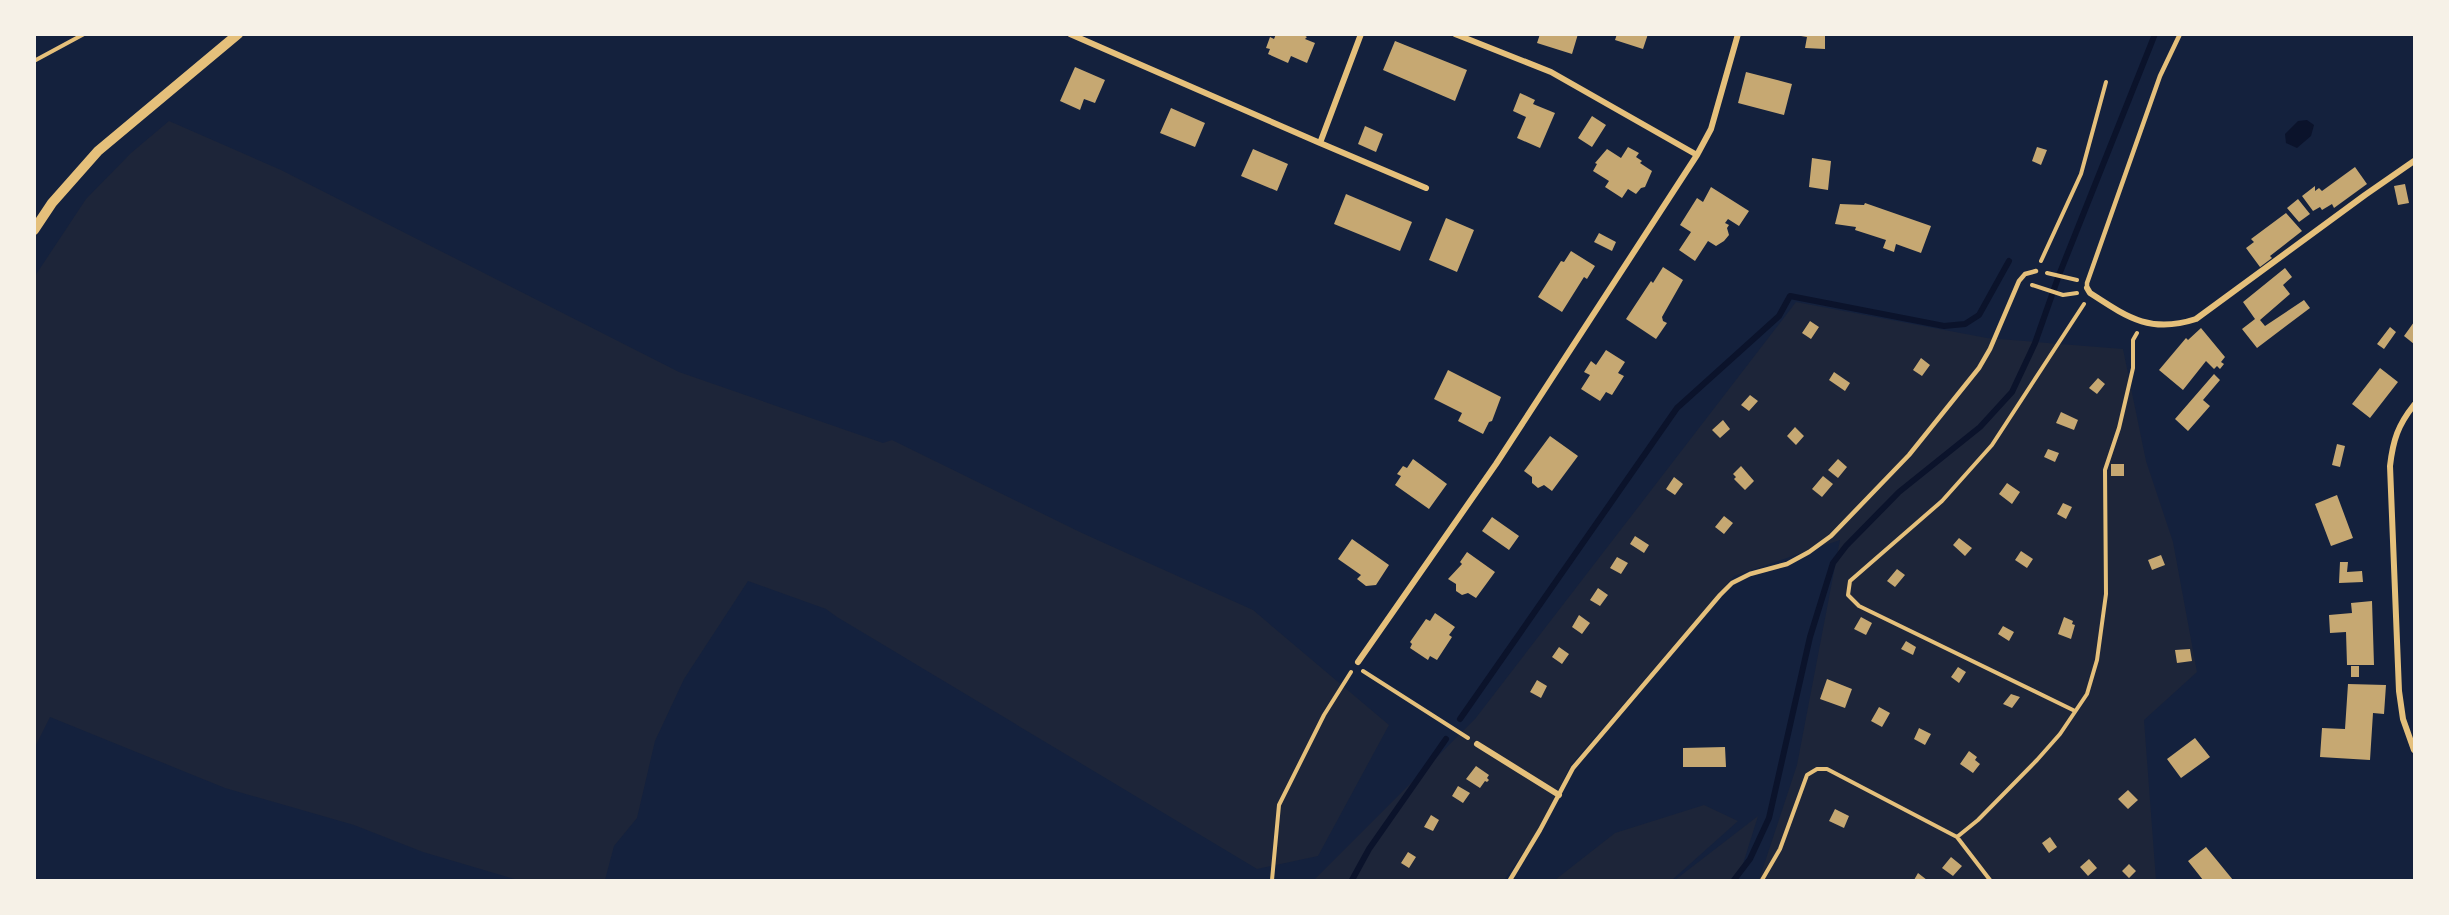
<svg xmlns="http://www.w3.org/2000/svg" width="2449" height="915" font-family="'Varela Round',sans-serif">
	<rect width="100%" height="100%" fill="#14213d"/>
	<!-- green -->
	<path fill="#1d2539" d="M169,121L281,170L679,372L883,443L892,440L1082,533L1253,610L1389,725L1318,856L1257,869L837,617L826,609L748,581L684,679L655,741L637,818L614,846L605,880H518L423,852L354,825L225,788L50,717L35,747V276L86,199L131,153Z
		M1796,302L1987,338L2123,349L2146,461L2173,542L2197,672L2144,720L2156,880H1759L1797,765L1840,540L1734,576L1570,766L1539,831L1504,880H1314L1475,719Z
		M1704,805L1738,821L1672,880H1555L1615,833Z
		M1758,816L1738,880H1675Z"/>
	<!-- water -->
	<path fill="#0b132b" d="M2307,120L2314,125L2311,136L2297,148L2286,143L2285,134L2298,121Z"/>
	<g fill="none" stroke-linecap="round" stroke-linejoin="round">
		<!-- stream -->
		<path stroke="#0b132b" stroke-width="6" d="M1460,719L1677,408L1779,316L1790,296L1944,326L1965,324L1979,315L2009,261
			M1352,880L1369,849L1446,739
			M1734,880L1750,859L1769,818L1810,637L1833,563L1846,546L1899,492L1980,427L2012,392L2035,343L2059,275L2155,34"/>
	</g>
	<!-- building -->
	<path fill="#c6a872" d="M1276,34H1302L1307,37L1305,39L1315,43L1307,63L1291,56L1288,63L1268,54L1270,49L1266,48L1270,37L1274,39Z
		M1540,34H1578L1572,54L1537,43Z
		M1617,34H1648L1643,49L1615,40Z
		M1801,34H1825V49L1805,48L1807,37L1801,36Z
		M1395,41L1467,70L1455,101L1383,70Z
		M1075,67L1105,80L1095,103L1084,99L1080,110L1060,101Z
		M1746,72L1792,84L1784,115L1738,103Z
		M1520,93L1535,100L1533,104L1555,113L1540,148L1517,138L1526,117L1513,111Z
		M1171,108L1205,123L1195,147L1160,133Z
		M1592,116L1606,125L1592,147L1578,138Z
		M1365,126L1383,134L1376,152L1358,144Z
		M1628,147L1639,153L1636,157L1642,161L1640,163L1652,171L1645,187L1641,188L1636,194L1628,189L1622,198L1605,187L1609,181L1593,171L1597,164L1595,163L1607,149L1621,158Z
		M2037,147L2047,150L2041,165L2032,161Z
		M1253,149L1288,164L1277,191L1241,176Z
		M1812,158L1831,161L1828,190L1809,187Z
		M2355,167L2367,184L2334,208L2332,204L2322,210L2320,207L2313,211L2302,196L2315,186V191L2319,188L2322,191Z
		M2405,184L2409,203L2398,205L2394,186Z
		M1711,187L1749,211L1739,226L1728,219L1725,223L1729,225L1727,228L1729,235L1724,241L1716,246L1708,241L1695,261L1679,250L1691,232L1680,225L1697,198L1703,202Z
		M1346,194L1412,222L1400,251L1334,224Z
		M2298,199L2310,214L2299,222L2287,208Z
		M1865,203L1931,226L1921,253L1896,244L1894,252L1883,248L1886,240L1855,230L1856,227L1835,224L1840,204L1864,205Z
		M2286,213L2302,231L2270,256L2272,258L2260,267L2246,248L2254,242L2251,239Z
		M1446,218L1474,230L1457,272L1429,260Z
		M1599,233L1616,242L1612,251L1594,242Z
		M1571,251L1595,266L1587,279L1584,277L1562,312L1538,297L1561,261L1564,262Z
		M1663,267L1683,280L1662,317L1663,321L1667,323L1656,339L1626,319L1651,281L1653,283Z
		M2285,268L2292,277L2283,285L2290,294L2260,320L2265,326L2304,300L2310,308L2257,348L2242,329L2255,319L2243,302Z
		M1810,321L1819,327L1811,339L1802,333Z
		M2414,322V344L2404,336Z
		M2390,327L2396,332L2384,349L2377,344Z
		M2201,328L2225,357L2221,362L2224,364L2220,369L2217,366L2214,369L2206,361L2183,390L2159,370L2186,338L2188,340Z
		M1606,350L1625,362L1618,373L1624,376L1612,395L1606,392L1600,401L1581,389L1590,375L1584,372L1591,361L1596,365Z
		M1921,358L1930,365L1922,376L1913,370Z
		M2380,368L2398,382L2370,418L2352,404Z
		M1448,370L1501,397L1492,421L1489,422L1483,434L1458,421L1462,413L1434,399Z
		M1834,372L1850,383L1845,391L1829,380Z
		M2214,374L2220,380L2203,400L2210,406L2188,431L2175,419Z
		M2098,378L2105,384L2097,394L2089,388Z
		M1750,395L1758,401L1749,411L1741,405Z
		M2061,412L2078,420L2074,430L2056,423Z
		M1723,420L1730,429L1720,438L1712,430Z
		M1795,427L1804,436L1796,445L1787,436Z
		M1550,436L1578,456L1552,491L1544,485L1538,488L1532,483V477L1524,471Z
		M2337,444L2345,446L2340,467L2332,465Z
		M2048,449L2059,453L2055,462L2044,457Z
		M1413,459L1447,484L1429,509L1395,485L1401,476L1397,474L1403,466L1407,468Z
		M1838,459L1847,467L1838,478L1828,470Z
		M2111,464H2124V476H2111Z
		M1741,466L1754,481L1745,490L1734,479L1736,477L1733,474Z
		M1823,476L1833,484L1822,497L1812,489Z
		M1674,477L1683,484L1675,495L1666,489Z
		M2007,483L2020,492L2012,504L1999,494Z
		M2337,495L2353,538L2331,546L2315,504Z
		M2063,503L2072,507L2066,519L2057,514Z
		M1724,516L1733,523L1724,534L1715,527Z
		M1492,517L1519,536L1509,550L1482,531Z
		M1635,536L1649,545L1644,553L1630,544Z
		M1959,538L1972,548L1965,556L1953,545Z
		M1352,539L1389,565L1376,585L1366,586L1357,579L1361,575L1338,559Z
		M2021,551L2033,559L2027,568L2015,560Z
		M1467,552L1495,572L1476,598L1468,593L1462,595L1456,591V584L1448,579L1462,564L1460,562Z
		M2161,555L2165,565L2152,570L2148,560Z
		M1617,557L1628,563L1621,574L1610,568Z
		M2340,562H2348L2347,572L2362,571L2363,582L2339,583Z
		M1897,569L1905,575L1895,587L1887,581Z
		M1598,588L1608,595L1600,606L1590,600Z
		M2372,601L2374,665H2347L2346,632L2330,633L2329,615L2352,613L2351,603Z
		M1435,613L1455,627L1449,635L1452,637L1437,660L1430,656L1428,660L1410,648L1412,644L1410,642L1426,619L1430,621Z
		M1579,615L1590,623L1582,634L1572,627Z
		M1861,617L1872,623L1866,635L1854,629Z
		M2064,617L2073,621L2072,624L2075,625L2071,639L2058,634Z
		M2003,626L2014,632L2009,641L1998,634Z
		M1906,641L1916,647L1913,655L1901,649Z
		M1559,647L1569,654L1562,664L1552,657Z
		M2190,649L2192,661L2177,663L2175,650Z
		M2351,666H2359V677H2351Z
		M1958,667L1966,672L1959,683L1951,677Z
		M1827,679L1852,689L1845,708L1820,699Z
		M1537,680L1547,686L1541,698L1530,692Z
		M2348,684L2386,685L2384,714L2373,713L2370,760L2320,757L2322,728L2345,729Z
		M2011,694L2020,697L2012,708L2003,704Z
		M1879,707L1890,713L1882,727L1871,721Z
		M1919,728L1931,734L1925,745L1914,739Z
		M2195,738L2210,757L2181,778L2167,759Z
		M1725,747L1726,767H1683V748Z
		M1969,751L1977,757L1975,760L1980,764L1973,773L1960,764Z
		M1476,766L1489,775L1487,778L1489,780L1487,782L1485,781L1480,788L1466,779Z
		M1458,786L1470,793L1463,803L1452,796Z
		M2128,790L2138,800L2128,809L2118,799Z
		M1835,809L1849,816L1844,828L1829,821Z
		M1431,815L1439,820L1433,831L1424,827Z
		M2050,837L2057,847L2049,853L2042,843Z
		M2206,847L2233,880H2203L2188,861Z
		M1408,852L1416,857L1409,868L1401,863Z
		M1951,857L1962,866L1953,876L1942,868Z
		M2089,859L2097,868L2088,876L2080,867Z
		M2129,864L2136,871L2129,878L2122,871Z
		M1918,873L1927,880H1914Z"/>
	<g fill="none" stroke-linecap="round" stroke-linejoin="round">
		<!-- path -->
		<path stroke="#e5c07b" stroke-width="4" d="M34,61L84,34
			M2041,261L2081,174L2106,82
			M2047,273L2077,280
			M2032,285L2063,295L2077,293
			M1363,671L1468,738
			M2075,711L1859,606L1848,595L1850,581L1942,501L1992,445L2084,304
			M1957,837L1990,880
			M1272,880L1279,805L1324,715L1351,672
			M1762,880L1780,849L1807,775L1817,769H1827L1957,837L1978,820L2037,760L2060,734L2087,694L2097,660L2106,594L2105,470L2119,428L2133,368V340L2137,333"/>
		<!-- service -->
		<path stroke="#e5c07b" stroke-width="4.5" d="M2087,288V283L2160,76L2180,34
			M1510,880L1540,830L1573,768L1720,595L1732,583L1750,574L1787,564L1809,552L1831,536L1909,455L1979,368L1990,349L2019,281L2025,274L2036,271"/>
		<!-- minor -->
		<path stroke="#e5c07b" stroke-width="6" d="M1070,34L1320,143L1361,34
			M1455,34L1551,72L1697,155
			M1320,143L1426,188
			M2087,288L2090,293C2127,317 2150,334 2196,319L2365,195L2414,161
			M2414,405C2398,425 2393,440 2390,466L2399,691L2403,719L2414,750
			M1358,662L1496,464L1697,155L1711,129L1738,34
			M1477,744L1559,795"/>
		<!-- tertiary -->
		<path stroke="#e5c07b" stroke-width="10" d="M34,230L52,203L98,151L238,34"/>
	</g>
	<!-- border -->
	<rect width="2449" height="915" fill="none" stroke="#f6f1e7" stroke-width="72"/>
</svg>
